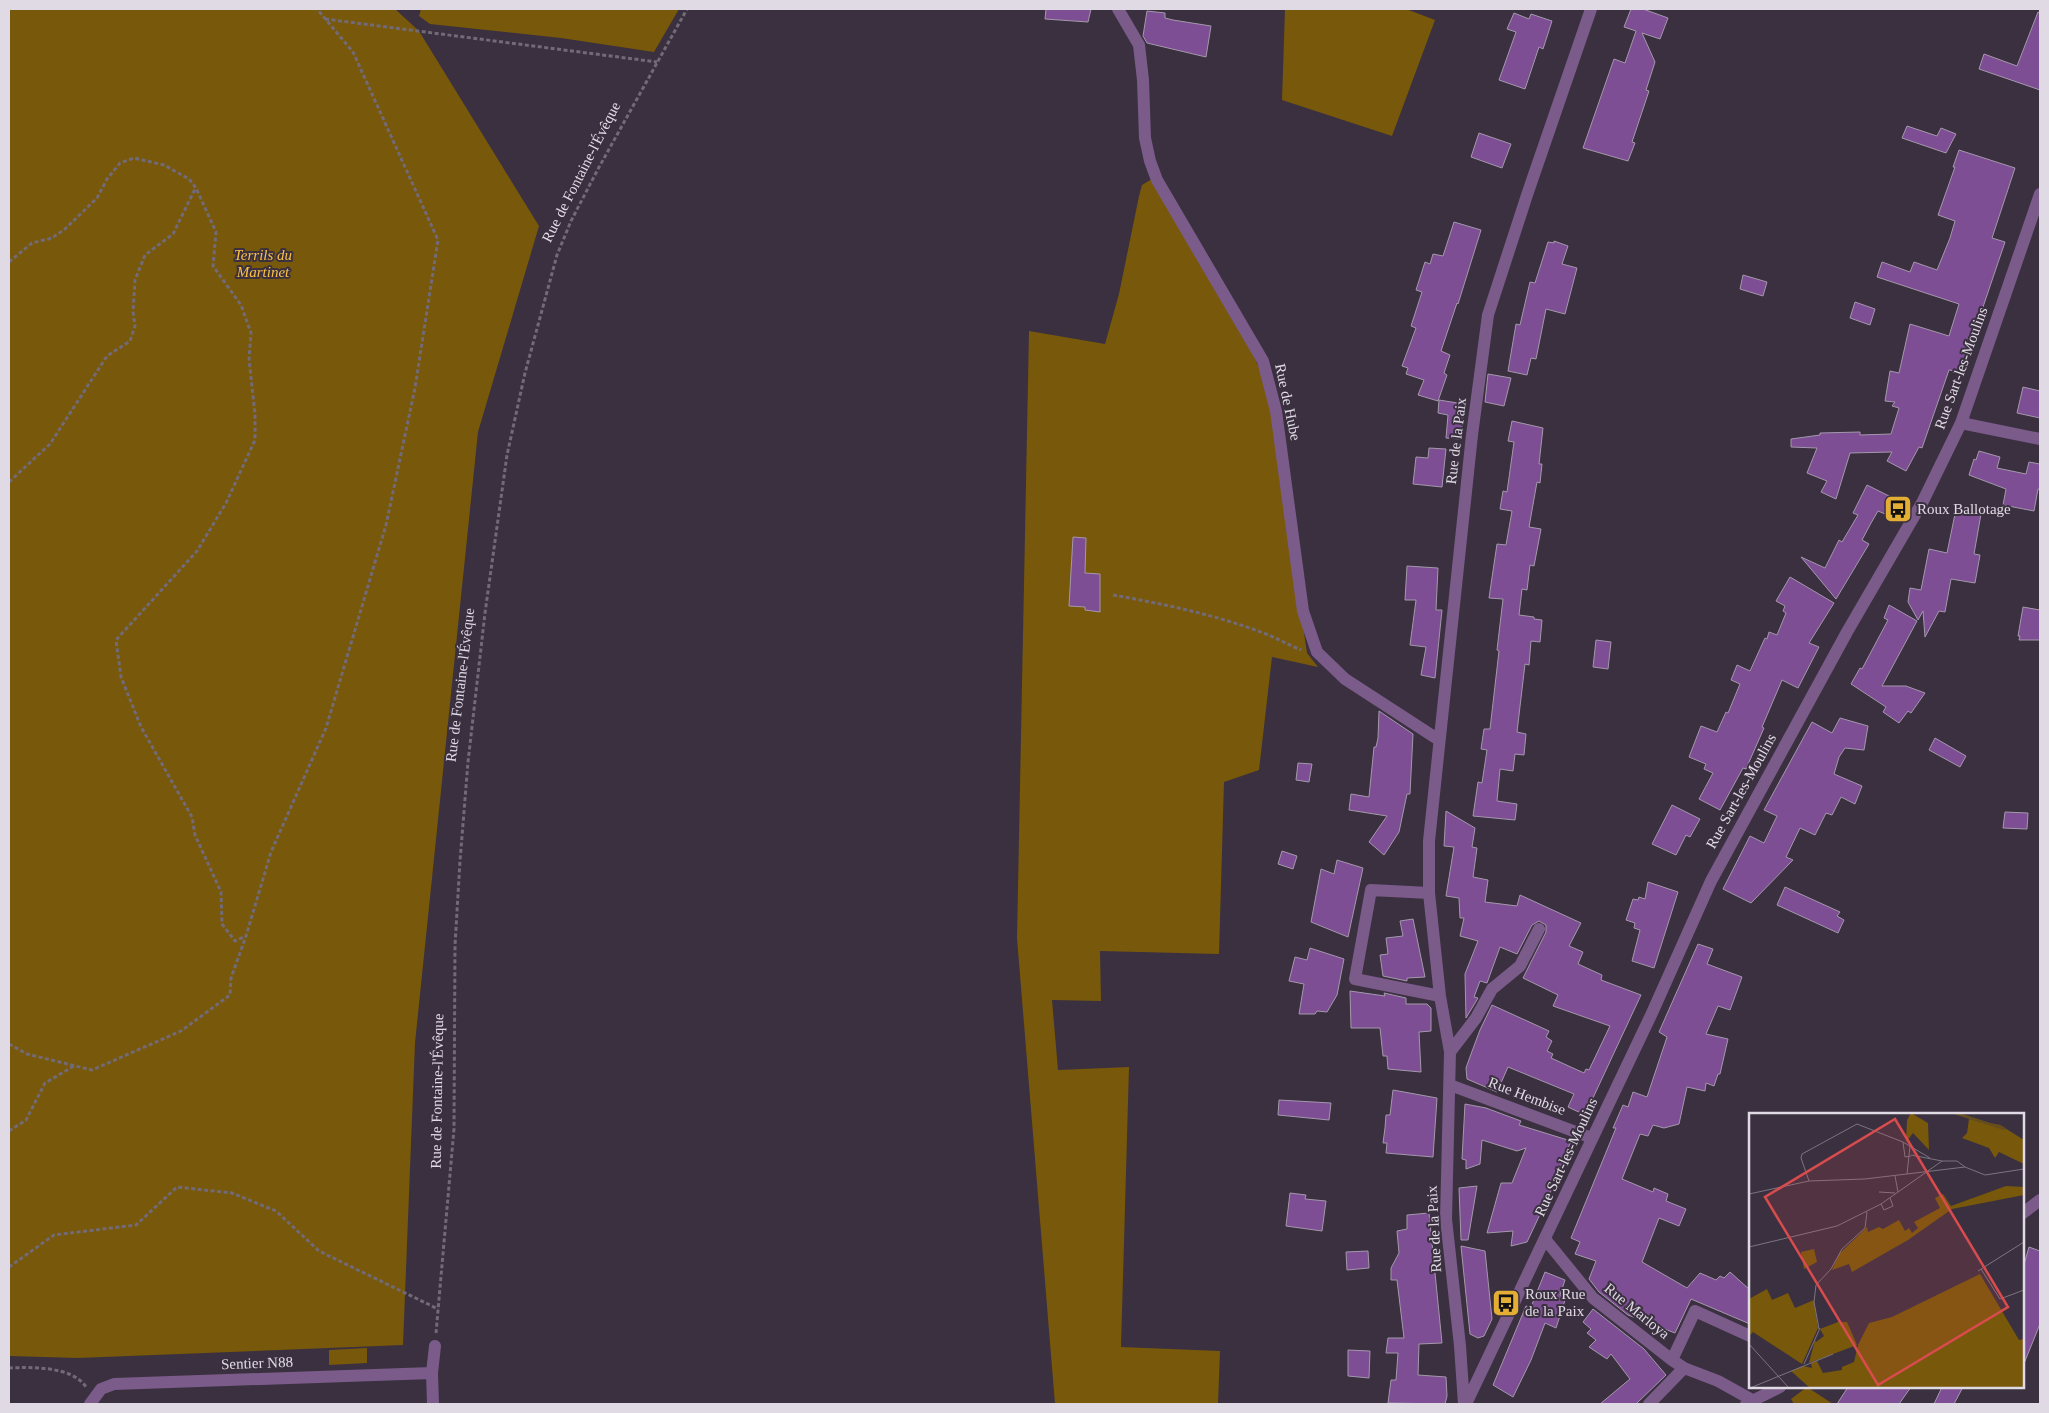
<svg xmlns="http://www.w3.org/2000/svg" width="2049" height="1413" font-family="'Times New Roman',serif">
	<rect width="100%" height="100%" fill="#3a303f"/>
	<!-- green -->
	<path fill="#78580a" d="M9,9H395L419,31L539,226L478,432L415,1043L403,1345L78,1358L9,1356Z
		M421,9H679L654,52L561,38L430,24L419,16Z
		M1285,9H1406L1435,20L1392,136L1282,100Z
		M1152,179L1247,342L1262,374L1268,390L1307,653L1318,667L1272,657L1259,770L1224,782L1219,954L1100,951L1101,1001L1052,1000L1058,1070L1129,1067L1121,1347L1220,1351L1218,1404H1055L1017,938L1029,331L1105,344L1119,294L1139,196L1142,185Z
		M367,1348V1363L329,1365V1350Z
		M1807,1387L1833,1404H1794L1791,1399Z"/>
	<!-- building -->
	<path fill="#7e4e95" stroke="#a498ab" d="M1046,9H1091L1088,22L1045,19Z
		M1631,9H1643L1668,18L1660,39L1642,33L1655,62L1646,90L1649,91L1632,142L1635,143L1628,161L1583,148L1614,59L1625,63L1636,31L1624,27Z
		M1147,11L1165,13V18L1173,20L1211,26L1206,57L1147,43L1143,36Z
		M2038,12L2040,13V90L1979,69L1984,54L2017,66Z
		M1514,13L1529,19L1531,14L1552,21L1543,49L1539,47L1525,89L1499,80L1516,32L1507,29Z
		M1907,126L1937,136L1941,128L1956,134L1946,153L1902,138Z
		M1479,133L1511,144L1502,168L1471,157Z
		M1959,150L2015,168L1992,238L2005,242L1961,372L1949,370L1922,448L1919,447L1906,471L1887,461L1892,452L1850,453L1836,499L1821,492L1827,481L1807,473L1817,448L1791,447V439L1820,435V433L1860,432V435L1891,434L1899,408L1892,406L1895,402L1885,401L1890,371L1899,373L1910,324L1949,336L1959,304L1877,277L1882,262L1910,272L1914,262L1937,270L1950,238L1955,221L1938,215L1955,167H1953Z
		M1454,222L1481,230L1458,304L1457,303L1441,351L1450,355L1444,373L1447,375L1438,401L1418,395L1424,380L1406,374L1408,368L1402,366L1416,328L1411,326L1422,292L1416,290L1425,262L1430,264L1433,254L1443,256Z
		M1554,241L1568,246L1562,264L1577,268L1565,314L1546,309L1536,359L1531,358L1527,375L1508,371L1516,324L1520,325L1530,282L1535,283L1548,242L1554,243Z
		M1743,275L1767,282L1763,296L1740,289Z
		M1855,302L1875,309L1870,325L1850,318Z
		M1488,374L1511,378L1504,406L1485,402Z
		M2023,387L2040,391V418L2017,413Z
		M1439,400L1464,404L1461,439L1446,438L1448,415L1438,413Z
		M1512,421L1543,428L1539,464H1542L1540,483L1537,482L1529,527L1541,529L1534,566L1530,565L1527,590L1522,589L1519,615L1534,617V619L1542,620L1540,642L1531,641L1529,665L1525,664L1517,732L1526,734L1524,755L1515,754L1513,771L1500,769L1497,801L1517,804L1515,820L1473,816L1478,782L1482,783L1487,750L1481,749L1484,729H1490L1499,651L1497,650L1503,599L1489,598L1497,544L1506,545L1512,511L1500,509L1503,491L1507,492L1514,442L1508,441Z
		M1429,448L1446,449L1442,487L1413,484L1416,457L1428,458Z
		M1979,451L2000,457L1997,468L2026,474L2029,462L2040,464V489H2038L2034,511L2003,505L2006,489L1969,475L1974,459L1976,460Z
		M1867,485L1893,498L1885,514L1878,511L1871,523L1862,540L1869,544L1836,599L1801,557L1825,568L1839,540L1842,542L1858,515L1853,513Z
		M1956,509L1981,514L1974,554L1980,555L1975,583L1951,579L1945,612L1939,611L1925,637L1923,611L1918,620L1908,602L1910,588L1921,590L1929,549L1947,553Z
		M1073,537L1086,538L1085,573L1100,574V612L1085,610V607L1069,606Z
		M1407,566L1438,568L1436,610H1442L1435,678L1421,675L1426,647L1410,645L1416,600H1405Z
		M1790,577L1834,603L1809,643L1819,647L1798,688L1782,680L1762,727L1764,728L1746,769L1743,768L1720,810L1699,799L1713,773L1704,769L1706,764L1689,757L1701,726L1717,732L1726,712L1728,713L1740,684L1731,680L1737,665L1750,671L1765,638L1767,639L1769,632L1777,635L1786,613L1783,611L1785,606L1776,601Z
		M1889,605L1917,621L1882,686H1906L1925,693L1911,713L1908,711L1899,723L1883,712L1886,707L1851,684L1860,668L1862,669L1888,620L1884,618Z
		M2023,607L2040,610V640H2019L2020,636H2018Z
		M1596,640L1611,642L1608,669L1593,667Z
		M1379,711L1413,734L1410,794H1407L1399,832L1384,855L1369,842L1387,816L1349,810L1351,794L1369,797L1374,747H1376L1378,738Z
		M1840,718L1868,726L1864,750L1845,748L1839,757L1834,774L1862,786L1855,804L1841,797L1832,815L1826,813L1815,835L1800,828L1786,857L1793,860L1751,903L1723,889L1750,836L1764,843L1777,816L1764,810L1812,722L1832,733Z
		M1935,738L1966,756L1960,767L1929,750Z
		M1298,763L1312,764L1309,782L1296,780Z
		M1672,805L1700,819L1690,837L1686,835L1676,855L1652,844Z
		M1446,811L1475,828L1472,847L1477,848L1473,877L1488,880L1485,902L1517,906L1520,895L1581,923L1569,946L1583,952L1578,964L1602,975L1601,980L1641,995L1585,1115L1568,1107L1574,1094L1508,1067L1497,1092L1467,1079L1466,1068L1471,1054L1480,1030L1492,1005L1549,1031L1546,1037L1552,1041L1547,1051L1553,1054L1551,1058L1584,1073L1586,1069L1589,1070L1610,1026L1553,1006L1558,995L1523,978L1546,932V925L1539,921L1532,925L1517,954L1500,947L1487,983L1480,981L1474,997L1478,998L1466,1018L1465,974L1478,941L1460,936L1464,918H1460L1459,898L1446,896L1454,847L1444,846Z
		M2005,812L2028,813L2027,829L2003,828Z
		M1282,851L1297,856L1293,869L1278,864Z
		M1337,860L1363,868L1348,937L1311,922L1321,869L1334,874Z
		M1648,882L1678,892L1654,968L1632,961L1640,930L1634,928L1635,923L1626,920L1633,899L1638,900L1639,897L1645,899Z
		M1785,887L1840,912L1837,916L1844,920L1838,933L1777,905Z
		M1413,919L1425,977L1407,978V981L1383,976L1380,955L1388,954L1386,938L1403,936L1400,921Z
		M1698,944L1713,949L1707,964L1742,977L1730,1010L1718,1006L1706,1034L1728,1039L1720,1074H1718L1714,1086L1706,1083L1705,1091L1687,1087L1679,1124L1664,1128L1653,1125L1648,1136L1640,1134L1622,1179L1653,1192L1654,1188L1668,1194L1666,1201L1686,1209L1679,1226L1659,1218L1642,1262L1687,1288L1700,1273L1716,1280L1720,1276L1724,1278L1730,1272L1750,1290V1324L1691,1299L1675,1333L1628,1315L1599,1292L1589,1279L1596,1261L1575,1254L1580,1242L1571,1238L1616,1128H1613L1623,1105L1628,1107L1633,1092L1647,1097L1667,1037L1659,1032Z
		M1310,948L1344,959L1337,995L1327,1012L1317,1011L1315,1014H1299L1304,984L1289,981L1295,957L1307,960Z
		M1350,991L1385,996L1384,993L1406,998V1004H1427L1431,1008V1031L1419,1032L1421,1072L1388,1069L1387,1056H1383L1380,1028H1351Z
		M1393,1090L1437,1098L1433,1157L1386,1153L1387,1143H1383L1385,1128L1386,1115H1390Z
		M1279,1100L1331,1103L1329,1120L1278,1115Z
		M1465,1104L1486,1108L1521,1121L1519,1125L1571,1141L1551,1191L1527,1242L1511,1246L1513,1231L1487,1233L1501,1183H1512L1526,1148L1517,1151L1482,1140L1480,1164L1466,1169V1160L1462,1159Z
		M1477,1186L1468,1240H1461L1459,1188Z
		M1290,1193L1306,1195L1305,1199L1326,1201L1322,1231L1286,1226Z
		M1429,1213L1442,1343L1419,1344L1418,1375L1446,1377L1447,1396L1445,1404L1388,1403L1391,1380H1396L1398,1353H1386L1388,1338H1404L1397,1280H1391V1268L1399,1253L1397,1231L1407,1229V1215Z
		M1461,1246L1485,1251L1492,1319L1484,1336L1478,1338L1470,1334Z
		M2029,1247L2040,1251V1324L2023,1366V1268Z
		M1368,1251L1369,1268L1347,1270L1346,1252Z
		M1545,1272L1565,1280L1560,1295L1566,1297L1556,1328L1545,1323L1531,1360L1513,1397L1493,1385L1526,1306L1531,1307Z
		M1593,1309L1644,1349L1666,1375L1636,1404H1600L1630,1379L1611,1354L1607,1359L1589,1347L1596,1340L1587,1333L1591,1329L1583,1322Z
		M1348,1350L1370,1351L1369,1378L1348,1376Z
		M1848,1387H1911L1899,1404H1837Z
		M1942,1387H1963L1954,1404H1934Z"/>
	<g fill="none" stroke-linecap="round" stroke-linejoin="round">
		<!-- path -->
		<path stroke="#726a77" stroke-width="3" stroke-dasharray="4 2.5" stroke-linecap="butt" d="M325,19L657,62
			M9,262L32,243L52,238L65,229L97,198L107,179L120,163L134,158L164,165L189,179L196,188L216,232L213,266L241,305L251,333L249,359L255,414V440L226,503L197,551L116,640L121,677L141,727L192,817L195,835L221,892L222,924L235,941L246,936
			M9,482L50,444L107,356L130,341L135,326L133,312L135,280L145,255L173,234L195,189
			M1113,595C1164,604 1217,615 1266,634C1278,639 1289,645 1301,650
			M9,1044L27,1054L92,1070L181,1031L230,995L231,978L246,936L271,852L326,728L386,525L415,388L438,240L353,52L317,9
			M9,1131L26,1120L45,1083L74,1066
			M9,1267L54,1235L136,1225L177,1187L232,1193L276,1211L319,1251L438,1309
			M436,1333L454,1129L455,945L460,861L468,762L485,613L507,455L525,373L557,255L571,221L598,169L687,9
			M9,1368C32,1367 72,1366 86,1387"/>
		<!-- minor -->
		<path stroke="#7a5b8a" stroke-width="12" d="M1118,9L1139,45L1143,80L1145,138L1150,161L1157,180L1263,361L1276,411L1303,611L1317,652L1345,679L1439,740
			M1961,423L2040,439
			M1429,893L1371,890L1355,979L1440,996
			M1450,1052L1476,1018L1492,989L1520,966L1539,929
			M1450,1085L1592,1138
			M2023,1213L2040,1200
			M1545,1239L1593,1298L1672,1360L1684,1368L1718,1381L1754,1401
			M1672,1360L1695,1311L1750,1336
			M90,1404L101,1389L114,1384L432,1373
			M433,1404L432,1373L435,1346
			M1464,1404L1460,1346L1446,1219L1450,1052L1440,996L1429,893V841L1472,435L1488,315L1527,195L1591,9
			M1466,1404L1652,1013L1711,881L1847,632L1923,501L1961,423L2040,194
			M1649,1404L1684,1368
			M1746,1404L1780,1387"/>
	</g>
	<!-- icons -->
	<defs>
		<g id="bus-square" transform="scale(1.4375)"><rect x="-9" y="-9" width="18" height="18" rx="4" fill="#e4ae35" stroke="#3a303f"/><path d="M-5-6H5V4H4V6H2V4H-2V6H-4V4H-5ZM-3.5-4V0h7V-4ZM-3.5 1.2v1.5H-2V1.2ZM2 1.2v1.5H3.5V1.2Z" fill="#111"/></g>
	</defs>
	<g fill-rule="evenodd">
		<use href="#bus-square" x="1898" y="509"/>
		<use href="#bus-square" x="1506" y="1303"/>
	</g>
	<g text-anchor="middle" dominant-baseline="central" stroke-width="4" stroke-linejoin="round" paint-order="stroke">
		<!-- street labels -->
		<g font-size="15" fill="#e0dae4" stroke="#3a303f">
			<text transform="translate(581 172) rotate(-63)">Rue de Fontaine-l'Évêque</text>
			<text transform="translate(1961 368) rotate(-70)">Rue Sart-les-Moulins</text>
			<text transform="translate(1288 402) rotate(78)">Rue de Hube</text>
			<text transform="translate(1456 441) rotate(-83)">Rue de la Paix</text>
			<text transform="translate(460 685) rotate(-83)">Rue de Fontaine-l'Évêque</text>
			<text transform="translate(1741 791) rotate(-61)">Rue Sart-les-Moulins</text>
			<text transform="translate(437 1091) rotate(-89)">Rue de Fontaine-l'Évêque</text>
			<text transform="translate(1527 1096) rotate(21)">Rue Hembise</text>
			<text transform="translate(1566 1157) rotate(-65)">Rue Sart-les-Moulins</text>
			<text transform="translate(1434 1229) rotate(-93)">Rue de la Paix</text>
			<text transform="translate(1637 1311) rotate(39)">Rue Marloya</text>
			<text transform="translate(257 1363) rotate(-2)">Sentier N88</text>
		</g>
		<!-- park labels -->
		<g font-size="15" font-style="italic" fill="#fac145" stroke="#3a303f">
			<text x="263" y="255">Terrils du<tspan x="263" dy="17">Martinet</tspan></text>
		</g>
		<!-- poi labels -->
		<g font-size="15" fill="#e0dae4" stroke="#3a303f" text-anchor="start">
			<text x="1917" y="509">Roux Ballotage</text>
			<text x="1525" y="1294">Roux Rue<tspan x="1525" dy="17">de la Paix</tspan></text>
		</g>
	</g>
	<!-- overview -->
	<g transform="translate(1749 1113)">
		<rect width="275" height="275" fill="#3a303f"/>
		<path d="M162,0L179,10L180,37L164,20L157,29L158,7ZM220,6L251,12L275,27V51L250,39L246,45L240,35L213,25L218,20ZM257,73L275,74V82L203,96L159,127L103,159L100,151L83,157L90,141L118,114L119,119L130,114L134,116L150,107L156,118L160,115L163,120L169,115L165,109L191,95L186,85L194,81L202,93ZM65,136L68,149L55,156L52,139ZM231,161L270,227L275,226V275H61L42,258L54,253L63,255L62,250L68,248L74,260L93,257V254L105,249L109,232L120,210L143,204ZM18,176L23,187L39,180L46,195L65,187L69,215L53,251L4,219L0,223V186ZM89,209H98L108,232L60,250L66,227L67,229L75,223L71,216Z" fill="#78580a"/>
		<path fill="none" stroke="#654e1d" stroke-width="2.5" d="M206,0L256,16"/>
		<path fill="none" stroke="#7c7481" stroke-width="1" d="M154,29L156,44L162,43M162,42L193,48M158,61L161,33M146,63L149,79M60,68L52,45L53,41L108,11L154,29L181,45M130,79L146,80M0,81L60,68L116,66L216,54L236,62L275,56M132,91L135,97L144,93L141,85M0,134L88,113L132,91L193,48H208L216,54M232,156L251,186L275,177M229,158L275,129M70,216L65,189L67,172L82,156L93,136L116,115L118,99M0,231L40,275M55,251L71,215M1,275L84,241"/>
		<path fill="#d84c4e" fill-opacity="0.15" stroke="#d84c4e" stroke-width="2.5" d="M146,6L259,194L129,272L16,84Z"/>
		<rect width="275" height="275" fill="none" stroke="#e0dae4" stroke-width="2.5"/>
	</g>
	<!-- border -->
	<rect width="2049" height="1413" fill="none" stroke="#e0dae4" stroke-width="20"/>
</svg>
